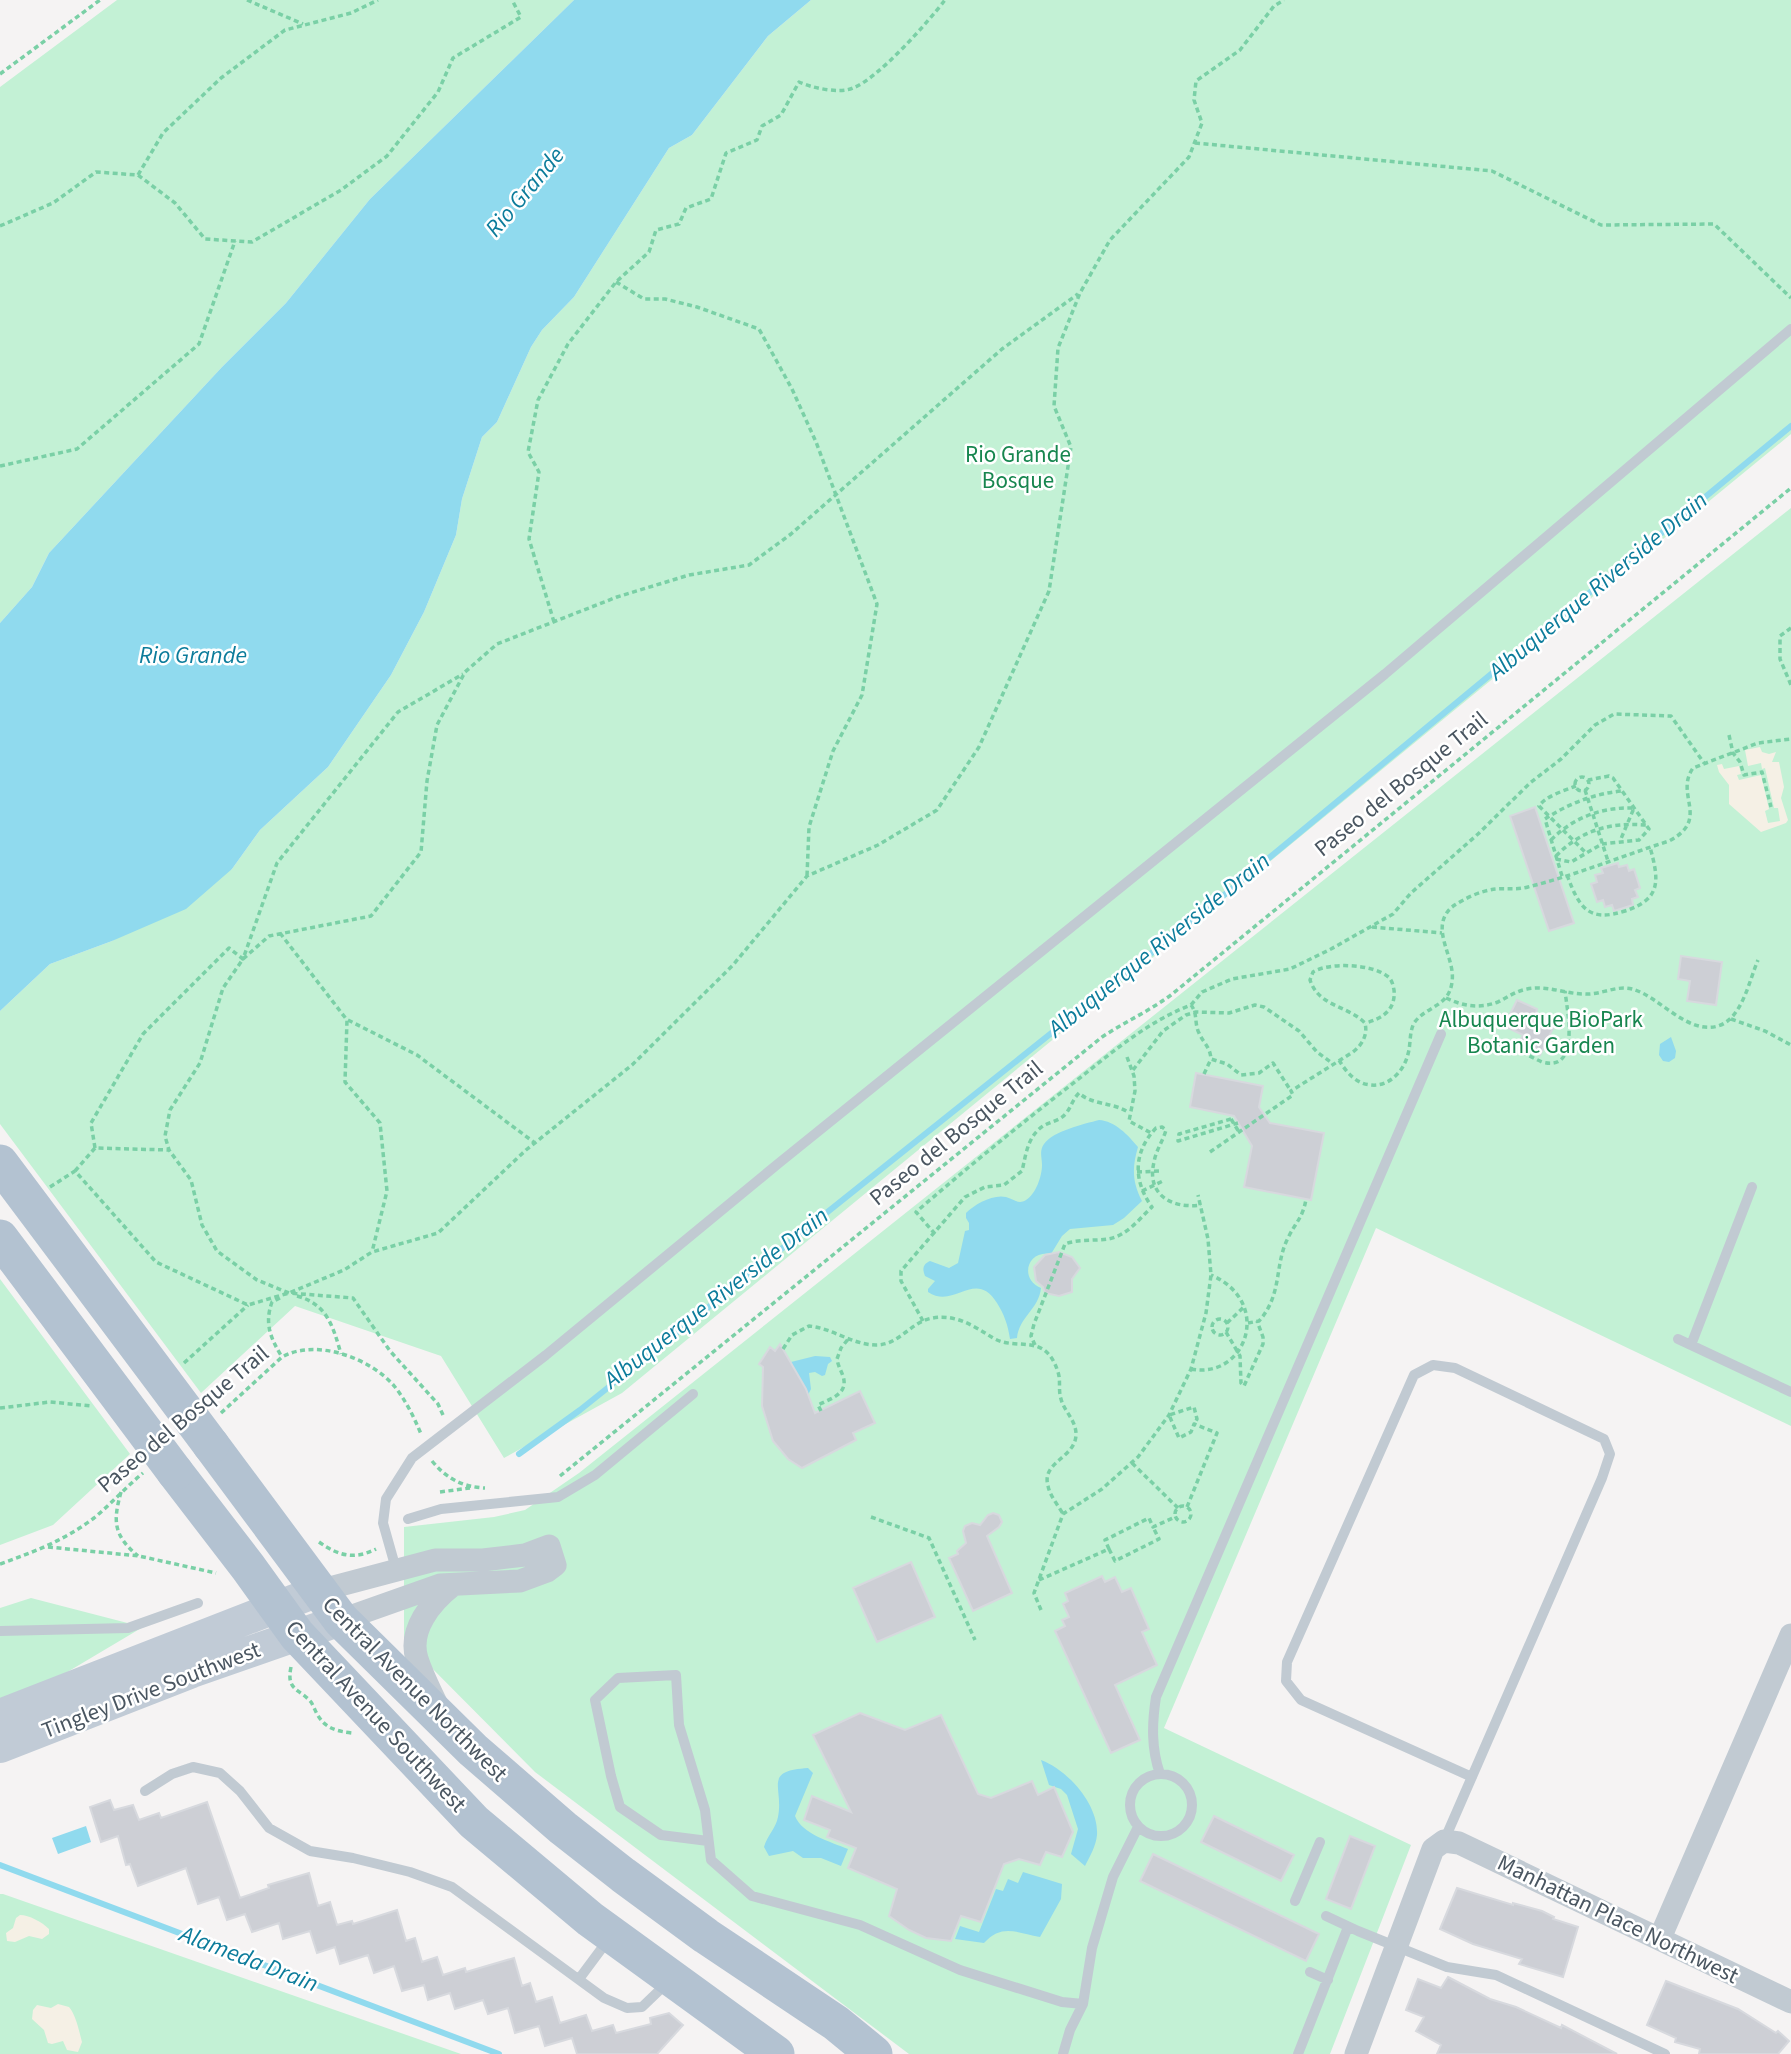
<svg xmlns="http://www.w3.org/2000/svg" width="1791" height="2054" font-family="'Source Sans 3',sans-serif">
	<rect width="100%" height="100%" fill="#f5f3f3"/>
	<!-- green -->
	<path fill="#c3f1d5" d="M117,0H574L370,199L286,303L222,367L49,553L32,587L0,623V87Z
		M811,0H1791V434L622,1393L504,1458L441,1356L295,1306L201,1393L0,1124V1011L50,964L112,941L232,869L260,830L328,767L391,675L424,612L456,535L462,499L482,437L497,422L531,347L542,330L574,297L669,148L692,135L768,36Z
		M1791,508V1426L1376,1228L1164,1728L1411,1845L1330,2054H909L535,1772L404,1640V1527L494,1517L525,1510L579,1473Z
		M0,1279L130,1454L53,1525L0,1545Z
		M31,1598L143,1627L0,1712V1608Z
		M0,1894H3L461,2054H0Z"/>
	<!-- sand -->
	<path fill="#f5f0e5" d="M1760,747L1762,752L1769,754L1776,752L1772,762H1779L1784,787L1781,798L1788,820L1786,823L1761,832L1729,804V785L1719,772L1717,765L1722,764L1724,769L1739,766L1741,774L1737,775L1739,780L1761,775L1769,809L1765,811L1768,823L1780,821L1778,808H1774L1765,768L1762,769L1761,763L1748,766L1745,750Z
		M20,1915C29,1915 42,1922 49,1929V1934L42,1939L29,1936L15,1942L7,1941L6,1933L13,1928L16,1918Z
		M58,2004L69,2007C76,2015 79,2031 82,2042L78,2052L67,2050L63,2041L52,2044L48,2043L44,2030L32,2019L33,2010L37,2005L51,2008Z"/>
	<!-- water -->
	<path fill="#90daee" d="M574,0H811L768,36L692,135L669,148L574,297L542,330L531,347L497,422L482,437L462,499L456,535L424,612L391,675L328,767L260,830L232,869L186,909L112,941L50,964L0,1011V623L32,587L49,553L222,367L286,303L370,199Z
		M1671,1037L1676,1051L1675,1058L1669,1062L1663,1061L1659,1055L1660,1044Z
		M1099,1120C1115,1121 1128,1135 1138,1147C1132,1167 1132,1182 1142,1201L1124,1218L1113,1225L1070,1229L1062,1236L1051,1254C1027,1250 1019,1279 1041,1288C1039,1309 1019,1317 1017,1338L1010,1339C1008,1325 1004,1314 997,1303C975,1268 955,1310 928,1292V1289L935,1281L925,1276C922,1269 923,1264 930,1261L949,1268L958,1263L965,1231L969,1230V1223L966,1218V1213C975,1204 993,1194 1006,1197C1014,1199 1018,1205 1026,1200C1036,1194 1042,1176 1042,1165C1042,1157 1039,1151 1044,1144C1053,1131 1084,1124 1099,1120Z
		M815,1356L830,1357L832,1361L828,1364L825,1375L822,1376L815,1372L809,1373L811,1389L808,1395L791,1362Z
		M1041,1760C1068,1770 1099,1805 1097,1835C1096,1846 1090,1856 1085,1866L1071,1854L1078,1829L1067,1795L1061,1789L1049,1785Z
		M808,1768L813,1773L795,1816C802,1834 831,1842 848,1849L841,1866L821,1858H803L793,1851L769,1856L764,1847C767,1836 776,1828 778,1817C784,1787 762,1771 808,1768Z
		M86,1826L91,1842L58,1854L52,1838Z
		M1023,1872L1062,1884L1061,1899L1040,1937C1017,1933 1002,1923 984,1943L955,1939L960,1926L979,1932L996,1889L1003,1891L1008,1879L1018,1883Z"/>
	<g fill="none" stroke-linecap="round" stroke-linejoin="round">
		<!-- stream -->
		<path stroke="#90daee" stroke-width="6" d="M519,1454L580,1410L1229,891L1791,426
			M0,1865L499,2054"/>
	</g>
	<!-- building -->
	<path fill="#cdcfd5" stroke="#d7d9de" stroke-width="2" d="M1535,807L1574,923L1549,931L1510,816Z
		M1618,863L1619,867L1627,865L1629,871L1634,869L1640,888L1635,890L1638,897L1632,899L1633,905L1614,911L1612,905L1605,907L1603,900L1597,902L1591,884L1597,882L1595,875L1603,873L1601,868Z
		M1681,956L1722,962L1716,1005L1687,1001L1690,981L1678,979Z
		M1517,1000L1537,1009L1536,1013L1556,1022L1540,1055L1518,1045L1523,1035L1504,1026Z
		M1196,1073L1263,1086L1259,1107L1270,1123L1324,1133L1311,1200L1244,1187L1252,1146L1234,1116L1190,1107Z
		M1059,1252L1072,1257L1080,1268L1072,1279V1292L1059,1296L1045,1293L1043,1287L1036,1281L1034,1267L1045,1255Z
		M780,1344L806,1389L815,1413L860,1391L875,1423L853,1433L856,1440L802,1468L788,1459L773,1441L762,1406L763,1367L759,1364L770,1347L775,1351Z
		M993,1513L999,1515L1002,1522L999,1527L987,1536L1012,1593L973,1611L949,1558L958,1554L957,1551L966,1543L963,1531L965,1526L972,1523L980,1525L988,1515Z
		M911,1562L935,1617L877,1642L853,1588Z
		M1102,1576L1105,1582L1115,1577L1122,1592L1131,1588L1149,1629L1142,1632L1157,1665L1115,1685L1140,1740L1111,1753L1055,1631L1065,1626L1062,1620L1069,1617L1063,1604L1068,1601L1065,1593Z
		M860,1713L905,1730L941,1715L978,1794L991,1798L1032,1781L1038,1795L1054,1787L1073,1832L1062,1857L1046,1852L1040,1865L1019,1859L1004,1864L981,1922L961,1916L951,1941L926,1938L909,1930L889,1916L897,1889L848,1868L856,1848L827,1837L830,1830L804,1820L812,1796L851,1812L813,1735Z
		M110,1800L114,1810L133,1805L139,1820L159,1813L161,1818L207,1802L240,1898L269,1888L268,1885L309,1873L318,1906L330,1902L337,1925L352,1921L353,1924L397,1910L406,1941L415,1938L422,1962L437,1957L443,1975L465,1968L466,1972L514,1958L522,1986L530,1983L536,2002L552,1997L560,2023L586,2015L592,2031L613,2025L616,2033L651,2024L650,2018L669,2013L683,2025L657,2054H577L572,2038L545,2046L539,2026L515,2033L508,2008L488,2014L483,2000L455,2009L450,1993L428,2000L424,1985L402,1991L394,1966L374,1973L368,1955L340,1964L335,1947L317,1953L310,1931L283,1939L279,1923L252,1932L245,1914L227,1920L219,1897L198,1904L186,1868L138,1886L130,1864L126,1865L118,1836L101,1842L90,1807Z
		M1214,1816L1294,1855L1281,1881L1201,1842Z
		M1350,1836L1375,1846L1351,1909L1326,1899Z
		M1153,1854L1319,1934L1306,1961L1140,1881Z
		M1457,1888L1513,1905V1903L1542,1911L1554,1917L1553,1919L1578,1927L1563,1977L1519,1964L1522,1959L1473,1944L1440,1929Z
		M1448,1977L1490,1999L1516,2007L1561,2028L1562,2025L1617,2054H1437L1441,2045L1416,2031L1424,2017L1406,2010L1418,1979L1441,1988Z
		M1666,1981L1738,2009L1776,2033L1778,2031L1789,2041L1778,2054H1699L1700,2049L1675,2042L1676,2038L1647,2025Z"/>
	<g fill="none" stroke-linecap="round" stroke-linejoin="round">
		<!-- path -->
		<path stroke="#7ad0a6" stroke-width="3.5" stroke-dasharray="5 3.5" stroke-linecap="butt" d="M247,0L303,24
			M0,74L100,0
			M1195,143L1492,171L1601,225L1714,224L1791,298
			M138,175L163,133L221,78L285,30L351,13L378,0
			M0,226L53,203L96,172L138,175L175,203L205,239L252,242L341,190L387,156L438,92L453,58L521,17L512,0
			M616,282L644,299H665L697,307L759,329L792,389L816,442L877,604L862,695L833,751L809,827L807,876
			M0,466L77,449L199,344L235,241
			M554,622L529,539L539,472L528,452L538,400L568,344L616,282L649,252L656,230L679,224L686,208L711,199L726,153L757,140L762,126L781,115L799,82C812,88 840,94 853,88C879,78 928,22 945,0
			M1791,628L1780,636V659L1791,685
			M1729,735L1733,753L1740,762L1744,775L1762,772L1771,807
			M1575 784a7 7 0 1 1 14 0a7 7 0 1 1-14 0Z
			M1576,786C1563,791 1546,796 1539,806L1585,852
			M1585,790L1608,861
			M1551,840C1574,817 1602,807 1634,808L1620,841
			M1556,856C1581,830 1611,822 1646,825
			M1556,859L1571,862L1602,844L1639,840L1649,829L1613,778L1609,776L1588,780
			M1567,875C1579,907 1588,923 1625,911C1662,899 1659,880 1650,847
			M1562,876L1545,819C1568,804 1593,794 1621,791
			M1372,927L1442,933
			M280,933L347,1020L345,1082L380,1123L387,1191L372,1252
			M1446,998C1463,1006 1479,1009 1498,1002C1508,997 1516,991 1527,989C1547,985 1565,994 1585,994C1601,995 1616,985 1632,989C1659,996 1687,1035 1718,1026C1742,1019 1749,981 1758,960
			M1191,1005L1202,992L1232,979L1290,969L1331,949L1393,914L1411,893L1478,834L1530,783L1561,759L1595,725L1614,714L1671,716L1704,763
			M1731,1019L1765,1031L1791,1045
			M348,1020L417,1055L535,1143
			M1522,1052C1528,1055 1535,1059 1542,1062C1581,1073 1567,1010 1565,991
			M1127,1057L1134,1076L1135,1091L1129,1121L1151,1133
			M1339,1060C1346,1072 1356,1084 1371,1085C1389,1087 1404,1071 1408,1054C1411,1044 1409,1033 1414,1023C1426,1006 1449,1007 1452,982C1456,957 1428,928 1452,907C1463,899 1482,890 1496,889C1507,888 1517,890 1528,887C1576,875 1622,856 1669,841C1711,819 1674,795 1693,768L1758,743L1791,739
			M1133,1070L1163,1031L1186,1015L1196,1012L1229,1013L1255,1005L1264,1007L1299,1031L1317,1052L1332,1063
			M1204,1074L1211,1059
			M1231,1119L1239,1132
			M95,1148L91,1123L143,1034L229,948L243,959L277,863L398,712L463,674
			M1210,1152L1293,1095L1291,1091L1353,1052C1362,1045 1368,1035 1365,1023C1347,1005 1319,1007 1310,980L1313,972C1329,962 1372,964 1387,976C1392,979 1393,985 1394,990C1396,1010 1382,1019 1365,1023
			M75,1171L95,1148L169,1150
			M1137,1172L1161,1171
			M50,1187L75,1171L156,1262L248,1305L289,1293L344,1270L372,1252L438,1233L526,1150L632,1065L733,965L807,876L878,845L937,810L979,747L1049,591L1071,447L1054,406L1058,348L1080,293L1110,240L1189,157L1202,123L1194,100L1196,81L1240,50L1274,6L1284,0
			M1142,1191L1163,1181
			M935,1234L916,1212C967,1168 1018,1126 1071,1085C1109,1055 1146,1022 1191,1005C1198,1014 1194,1023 1199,1033C1203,1043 1210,1046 1211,1059L1227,1064L1241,1075L1259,1073L1273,1063L1291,1091
			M297,1296C327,1304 333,1326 341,1354
			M280,1298L272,1302C264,1324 271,1339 282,1357
			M1212 1327a8 8 0 1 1 16 0a8 8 0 1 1-16 0Z
			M923,1321L901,1281V1271L965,1197L985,1187L1004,1185L1022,1171C1026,1155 1027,1137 1043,1126C1051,1121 1061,1121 1067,1112C1072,1105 1073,1099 1079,1093C1092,1105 1112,1102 1128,1112
			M1227,1323L1245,1306
			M1248,1323L1259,1321C1283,1294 1274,1265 1288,1238C1295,1223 1303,1218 1306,1199
			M1226,1332L1240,1356L1241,1383L1244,1386L1263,1344V1337L1257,1321
			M1035,1345L1031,1336L1034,1324L1065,1244C1078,1239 1094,1241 1108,1239C1127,1236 1139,1219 1152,1207C1133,1181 1133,1152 1156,1128L1162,1127L1166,1130C1163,1141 1156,1150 1154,1162C1146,1195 1172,1209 1201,1205
			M783,1349L792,1335L809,1326C832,1328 853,1345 876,1345C900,1345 911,1321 933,1318C956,1314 974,1326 993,1338C1017,1352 1045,1331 1058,1372C1061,1381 1058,1390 1061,1399C1064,1411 1075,1419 1076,1433C1077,1458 1041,1461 1048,1486C1050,1496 1058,1505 1063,1514
			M184,1363L248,1305
			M1191,1369C1246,1380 1274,1302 1211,1275
			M0,1408L50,1402L92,1406
			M821,1411L818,1405C830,1399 849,1394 843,1376C841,1370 838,1366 837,1359L841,1348L849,1338
			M221,1413L282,1357C316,1338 371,1358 395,1387C406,1401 414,1417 421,1434
			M443,1415L438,1404L390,1351L353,1298L289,1293L257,1280L217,1251L202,1225L191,1180L169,1150L165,1136L170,1110L200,1063L223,988L243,959L269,936L371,916L421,852L427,781L437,725L465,672L497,644L617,597L689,575L749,565L791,534L1002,349L1078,294
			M432,1461C446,1478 462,1487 485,1488
			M1132,1463L1178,1508
			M560,1476L1102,1037C1125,1022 1149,1011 1171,995L1791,488
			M121,1492C113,1521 113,1535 138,1556
			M440,1492L470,1488
			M1175 1514a8 8 0 1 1 16 0a8 8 0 1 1-16 0Z
			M1187,1507L1217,1433L1194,1424L1191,1432L1179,1438L1169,1415L1194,1407L1197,1419L1194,1424
			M871,1517L929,1538L975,1640
			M319,1542C339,1556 354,1560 376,1549
			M48,1547L139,1556L216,1573
			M1109,1549L1115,1561L1159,1539L1153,1527
			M0,1564C34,1552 65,1540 94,1518C111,1504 126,1487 143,1473
			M1039,1580L1109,1549L1105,1540L1149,1518L1153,1527L1175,1517
			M1041,1610L1034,1593L1063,1514L1102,1489L1138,1457L1169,1415L1191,1369L1206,1313L1211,1275L1208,1239L1198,1195
			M291,1667C286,1691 299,1688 311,1702C312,1703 315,1710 316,1712C324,1728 335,1731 352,1733"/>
		<!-- lane -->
		<path stroke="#c1cad2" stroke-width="10" d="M1678,1339L1791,1392
			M1691,1345L1752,1187
			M408,1519L441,1509L558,1497L595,1475L693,1394
			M396,1569L383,1523L386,1499L412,1458L546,1355L779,1163L1385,674L1791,329
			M0,1631L128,1628L198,1603
			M1130 1805a31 31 0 1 1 62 0a31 31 0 1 1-62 0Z
			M1160,1774C1151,1748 1152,1723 1156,1697L1441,1034
			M145,1791L172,1774L193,1767L220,1773L240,1791L269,1828L310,1851L353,1858L410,1872L452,1887L604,1998L627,2008L642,2007L667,1983
			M708,1841L661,1835L620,1807L611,1776L595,1700L618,1678L676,1675L679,1725L705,1810L711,1860L752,1896L860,1925L960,1970L1062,2002L1083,2004
			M1444,1841L1602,1478L1610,1454L1604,1439L1455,1368L1433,1365L1414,1375L1287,1662L1286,1681L1301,1700L1472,1777
			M1295,1901L1320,1842
			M1326,1916L1358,1931L1447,1967L1496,1975L1665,2054
			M1310,1972L1328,1980
			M579,1979L608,1940
			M1063,2054L1070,2030L1083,2004L1092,1948L1113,1877L1138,1827
			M1298,2054L1348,1927"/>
		<!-- street -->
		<path stroke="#c1cad2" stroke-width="23" d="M318,1591L435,1560H483L525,1555L549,1546L555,1565L547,1571L520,1581L440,1585L341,1620
			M437,1705C430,1690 422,1675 417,1659C408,1630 431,1602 453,1585
			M1660,1938L1791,1635
			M1356,2054L1433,1849L1444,1841L1459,1843L1791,2002"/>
		<!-- secondary -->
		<path stroke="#c1cbd6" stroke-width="32" d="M0,1715L318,1591
			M0,1747L192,1672L341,1620"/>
		<!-- primary -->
		<path stroke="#b3c2d1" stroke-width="37" d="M211,1445L341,1620L473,1750L563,1828L623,1875L706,1936L836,2023L874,2054
			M175,1472L248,1567L297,1635L474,1822L590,1919L776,2054"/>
		<!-- path-bridge -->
		<path stroke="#7ad0a6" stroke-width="3.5" stroke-dasharray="5 3.5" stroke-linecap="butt" d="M1231,1119L1179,1134L1178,1141L1238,1123"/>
		<!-- primary-bridge -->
		<path stroke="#b3c2d1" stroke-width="37" d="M0,1163L211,1445
			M0,1238L175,1472"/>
	</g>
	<g text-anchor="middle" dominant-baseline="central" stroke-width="5" stroke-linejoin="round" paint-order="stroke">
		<!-- park labels -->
		<g font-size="23" fill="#17864f" stroke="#fff">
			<text x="1018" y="454">Rio Grande<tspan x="1018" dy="26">Bosque</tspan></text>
			<text x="1541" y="1019">Albuquerque BioPark<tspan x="1541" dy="26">Botanic Garden</tspan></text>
		</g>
		<!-- street labels -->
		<g font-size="23" fill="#4a5661" stroke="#fff">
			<text transform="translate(1401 784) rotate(-39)">Paseo del Bosque Trail</text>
			<text transform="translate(956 1133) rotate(-39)">Paseo del Bosque Trail</text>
			<text transform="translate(183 1419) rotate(-40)">Paseo del Bosque Trail</text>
			<text transform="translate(415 1689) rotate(45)">Central Avenue Northwest</text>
			<text transform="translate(151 1690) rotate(-21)">Tingley Drive Southwest</text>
			<text transform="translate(376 1716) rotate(47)">Central Avenue Southwest</text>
			<text transform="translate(1618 1919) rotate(26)">Manhattan Place Northwest</text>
		</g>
		<!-- water labels -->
		<g font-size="24" font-style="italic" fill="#0c7c9b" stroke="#fff">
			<text transform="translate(525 192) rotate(-50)">Rio Grande</text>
			<text transform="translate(1598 586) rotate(-40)">Albuquerque Riverside Drain</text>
			<text x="193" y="655">Rio Grande</text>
			<text transform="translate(1159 945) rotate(-39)">Albuquerque Riverside Drain</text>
			<text transform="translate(716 1298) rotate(-38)">Albuquerque Riverside Drain</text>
			<text transform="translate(249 1959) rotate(21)">Alameda Drain</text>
		</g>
	</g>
</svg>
